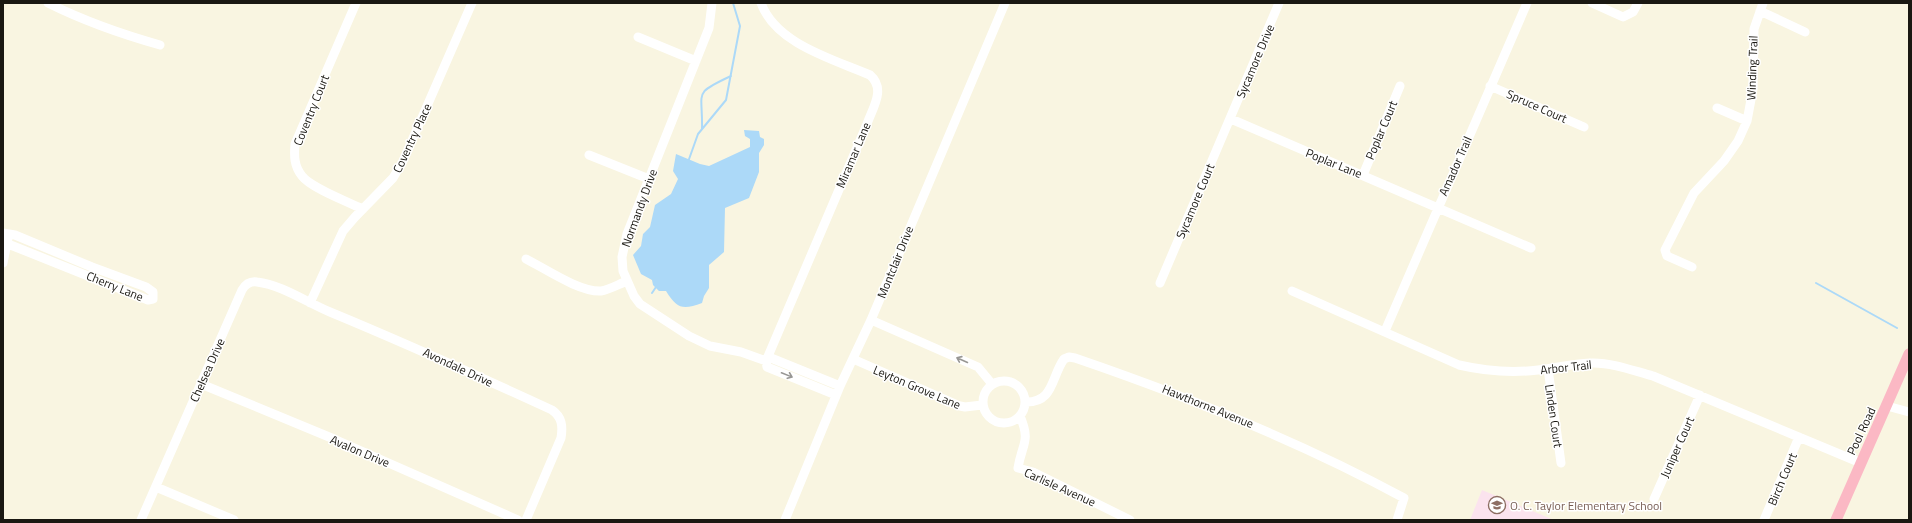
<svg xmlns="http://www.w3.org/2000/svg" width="1912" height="523" font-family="'Titillium Web',sans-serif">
	<rect width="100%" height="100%" fill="#f9f5e1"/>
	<!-- education -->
	<path fill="#fbe3ee" d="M1482,490L1554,520H1470Z"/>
	<!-- water -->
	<path fill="#acd9f8" d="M744,130L759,131L760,137L764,139V145L759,153V172L749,198L725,208L724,252L709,265V288L704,296L702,303C683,310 677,309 666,291H659L653,285L652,280L641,274L633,255L641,246L643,234L650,227L655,205L671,194L678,179L673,171L676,154L700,164L709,166L750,147V139L745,136Z"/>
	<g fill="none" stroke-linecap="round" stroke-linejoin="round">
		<!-- stream -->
		<path stroke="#acd9f8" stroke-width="2" d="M702,129C703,91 692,94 731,76
			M688,162L698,134L726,100L740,26L733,3
			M1816,283L1897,328
			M652,293L656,287"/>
		<!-- minor -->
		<path stroke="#fff" stroke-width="9" d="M48,3C84,21 121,34 160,45
			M356,3L295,144C294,156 294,166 302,176C311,188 348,202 363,209
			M712,3L709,28L627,234L622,257L623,271L634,296L640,304L689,336L710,346L741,352L766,361L771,358L840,386
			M761,3C776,44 833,59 870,75C886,89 873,107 867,124L766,361L767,367L836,395
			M1592,3L1623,17L1633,12L1638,3
			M1760,11L1805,32
			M638,37L696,61
			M1490,86L1584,127
			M1717,108L1747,121
			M1231,119L1531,248
			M589,155L649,179
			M1363,175L1400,86
			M3,233L15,235L92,267L146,287L153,292V299L148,300L8,244
			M526,259C546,269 579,292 601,291C609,290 619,284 627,281
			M3,263L8,238
			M1692,267L1667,256L1665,250L1694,193L1724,161L1738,141L1747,121L1753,89L1754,29L1763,3
			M1160,283L1279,3
			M1292,291L1459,365C1485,371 1512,373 1538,370C1556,368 1575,363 1593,363C1614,363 1634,371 1653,376L1861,463
			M310,303L343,231L355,217L393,178L403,161L472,3
			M871,320L978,367L992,384
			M1385,331L1527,3
			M853,359L960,406L965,407L982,405
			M1548,369L1561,463
			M983 402a21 21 0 1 1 42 0a21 21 0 1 1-42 0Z
			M201,384L334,439L518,520
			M1025,402C1054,403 1051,377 1064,359L1069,357L1075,358C1189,397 1299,441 1404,498L1397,520
			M1887,406L1909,412
			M1020,416C1031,442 1022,443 1018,468L1033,472L1130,520
			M156,487L234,520
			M1654,499L1700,395
			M141,520L242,290C245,285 250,281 257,282C282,285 306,302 330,312C405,343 478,376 552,410C562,417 563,426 561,438L526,520
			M785,520L840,386L871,320L1005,3
			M1764,520L1799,437"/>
		<!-- major -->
		<path stroke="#fbb8c4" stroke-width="11" d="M1836,520L1909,354"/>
	</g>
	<!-- one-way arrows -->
	<defs><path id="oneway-shaft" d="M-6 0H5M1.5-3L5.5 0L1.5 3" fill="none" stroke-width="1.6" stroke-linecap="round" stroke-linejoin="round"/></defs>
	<g stroke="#989794">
		<use href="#oneway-shaft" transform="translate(962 360) rotate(-156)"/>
		<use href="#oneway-shaft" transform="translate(787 375) rotate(22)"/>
	</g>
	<!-- icons -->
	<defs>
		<g id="school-ring" transform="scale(0.9)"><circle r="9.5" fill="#fff" stroke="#8d6e63" stroke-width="1.5"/><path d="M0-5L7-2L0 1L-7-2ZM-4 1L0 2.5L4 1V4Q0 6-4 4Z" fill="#8d6e63"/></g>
	</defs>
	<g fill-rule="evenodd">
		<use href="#school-ring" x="1497" y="505"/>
	</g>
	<g text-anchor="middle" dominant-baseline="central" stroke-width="3" stroke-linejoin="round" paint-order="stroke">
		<!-- street labels -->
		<g font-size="12" fill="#1a1812" stroke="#fff">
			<text transform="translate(1255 61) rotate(-67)">Sycamore Drive</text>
			<text transform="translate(1752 68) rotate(-88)">Winding Trail</text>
			<text transform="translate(1537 106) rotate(24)">Spruce Court</text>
			<text transform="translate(311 110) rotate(-68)">Coventry Court</text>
			<text transform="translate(1381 130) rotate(-67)">Poplar Court</text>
			<text transform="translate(412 138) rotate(-65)">Coventry Place</text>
			<text transform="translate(853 155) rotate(-67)">Miramar Lane</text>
			<text transform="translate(1334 163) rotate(22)">Poplar Lane</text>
			<text transform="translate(1455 166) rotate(-66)">Amador Trail</text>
			<text transform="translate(1195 201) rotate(-67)">Sycamore Court</text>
			<text transform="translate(639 208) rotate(-70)">Normandy Drive</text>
			<text transform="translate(895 262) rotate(-68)">Montclair Drive</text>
			<text transform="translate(115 286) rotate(22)">Cherry Lane</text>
			<text transform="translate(458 367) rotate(25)">Avondale Drive</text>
			<text transform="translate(1566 367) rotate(-6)">Arbor Trail</text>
			<text transform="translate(207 370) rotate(-66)">Chelsea Drive</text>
			<text transform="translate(917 387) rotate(23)">Leyton Grove Lane</text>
			<text transform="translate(1208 406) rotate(22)">Hawthorne Avenue</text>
			<text transform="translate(1554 416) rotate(82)">Linden Court</text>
			<text transform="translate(1861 431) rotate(-65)">Pool Road</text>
			<text transform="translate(1677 447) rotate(-66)">Juniper Court</text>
			<text transform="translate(360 451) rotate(23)">Avalon Drive</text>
			<text transform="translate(1782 479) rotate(-67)">Birch Court</text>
			<text transform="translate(1060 487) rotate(24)">Carlisle Avenue</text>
		</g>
		<!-- education labels -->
		<g font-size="12" fill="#785e54" stroke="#fff" text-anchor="start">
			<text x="1510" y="505">O. C. Taylor Elementary School</text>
		</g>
	</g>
	<!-- border -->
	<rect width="1912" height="523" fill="none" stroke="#1a1812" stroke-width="8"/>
</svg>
